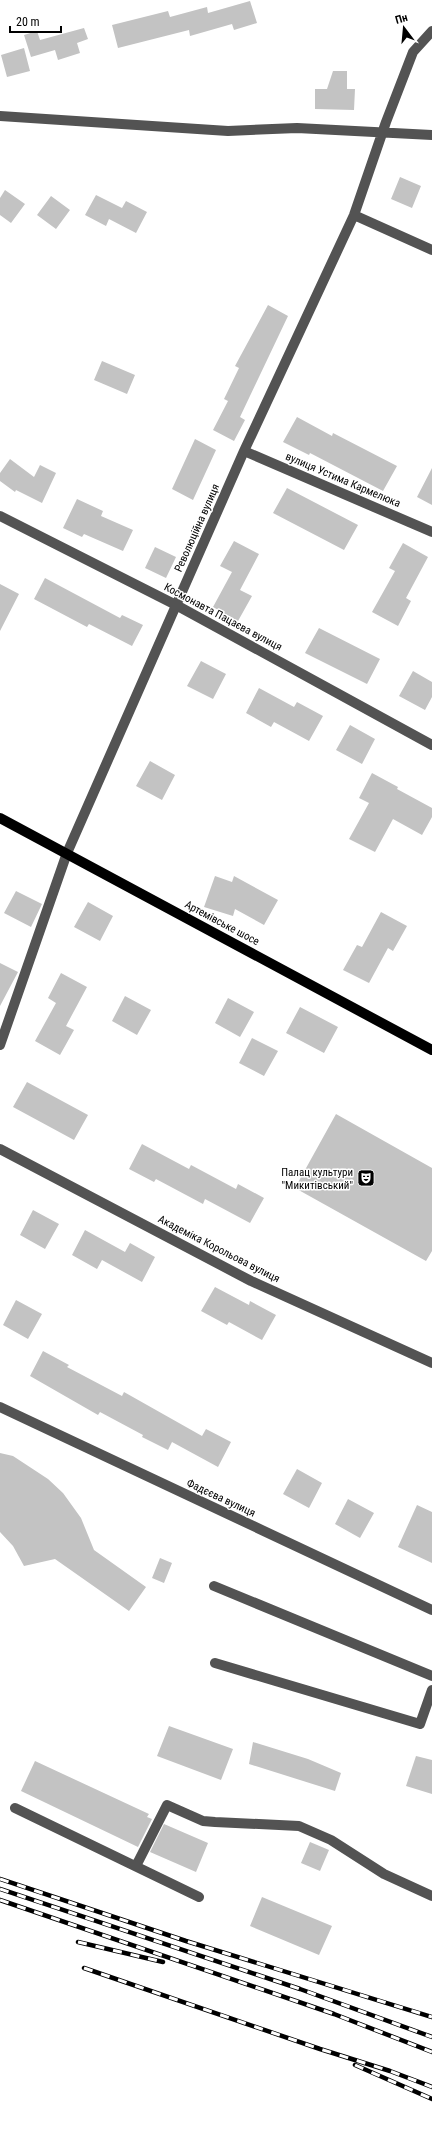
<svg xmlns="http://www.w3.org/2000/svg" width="432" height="2142" font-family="'Roboto Condensed',sans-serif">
	<rect width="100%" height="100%" fill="#fff"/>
	<!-- building -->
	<path fill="#c3c3c3" d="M250,1L257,23L234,30L232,24L190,36L189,30L118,48L112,25L168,11L170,17L207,7L208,13Z
		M84,28L88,39L77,43L80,53L58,60L55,50L31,57L24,35L37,31L40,40Z
		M24,48L30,71L7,77L1,55Z
		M333,71H347V89H355L354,110L315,109V89H327Z
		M400,177L421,186L412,208L391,199Z
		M5,190L25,204L11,223L0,215V198Z
		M96,195L122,208L126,201L147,212L136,233L109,219L106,226L85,215Z
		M51,196L70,210L56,229L37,215Z
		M268,305L288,316L240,417L245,420L234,441L213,430L228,401L224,399L239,368L235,366Z
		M102,361L135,375L127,394L94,380Z
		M297,417L332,436L333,433L397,466L383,491L310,453L309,455L283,442Z
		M195,439L216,450L193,500L172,489Z
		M10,459L34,477L40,465L56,473L42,503L16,490L15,492L0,481V473Z
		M432,468V505L417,497Z
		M287,488L358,525L344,550L273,513Z
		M77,499L103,511L101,516L133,530L123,551L84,534L82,537L63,528Z
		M234,541L259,554L240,590L252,596L238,621L213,607L232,572L220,566Z
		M403,543L428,557L406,598L411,601L398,626L372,612L395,571L389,568Z
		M155,547L176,557L166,578L145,568Z
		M45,578L120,618L122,615L143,625L132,646L89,624L87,627L34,599Z
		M0,584L19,594L0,631Z
		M319,628L380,659L367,684L305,653Z
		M201,661L226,674L213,699L187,686Z
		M413,671L432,682V697L425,710L399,696Z
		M259,688L294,707L297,702L323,716L309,741L274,722L271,727L246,713Z
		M350,725L375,739L362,764L336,750Z
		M150,761L175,775L162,800L136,786Z
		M372,773L398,787L397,789L432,808V817L422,835L393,819L375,852L349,839L369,803L359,798Z
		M215,876L232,882L234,876L278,900L264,925L235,909L233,916L204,907Z
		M16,891L42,904L31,927L4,913Z
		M88,902L113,916L100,941L74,927Z
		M381,912L407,926L393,951L388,948L369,983L343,970L357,945L362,947Z
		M0,963L18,972L0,1006Z
		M61,973L87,987L66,1026L74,1030L60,1055L35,1041L56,1003L48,998Z
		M125,996L151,1010L137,1035L112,1021Z
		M228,998L254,1012L240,1037L215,1023Z
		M300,1007L338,1027L324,1053L286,1033Z
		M252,1038L278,1051L264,1076L239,1063Z
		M27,1082L88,1115L74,1140L13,1107Z
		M336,1114L432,1168V1251L426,1261L295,1188Z
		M142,1144L189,1169L191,1165L236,1189L238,1184L264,1198L250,1223L205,1199L203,1204L156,1179L154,1182L129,1169Z
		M33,1210L59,1224L45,1249L20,1235Z
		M85,1230L125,1252L130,1243L155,1257L142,1282L102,1260L97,1269L72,1255Z
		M215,1287L249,1305L250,1301L276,1315L262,1340L229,1322L227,1325L201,1311Z
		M16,1300L42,1314L28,1339L3,1325Z
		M43,1351L69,1365L67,1367L122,1396L124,1392L202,1436L206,1429L231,1442L218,1467L172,1442L168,1450L142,1437L143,1435L100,1412L98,1415L30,1376Z
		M0,1453L13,1456L48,1479L63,1493L81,1518L94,1550L146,1587L129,1611L55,1559L24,1566L13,1546L0,1532Z
		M297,1469L322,1483L309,1508L283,1494Z
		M348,1499L374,1513L360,1538L335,1524Z
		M417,1505L432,1512V1563L398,1547Z
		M160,1558L172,1563L164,1583L152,1578Z
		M169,1726L233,1749L221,1780L157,1756Z
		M253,1742L308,1759L341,1773L335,1791L249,1764Z
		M416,1756L432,1760V1794L406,1786Z
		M35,1761L149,1814L147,1817L152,1819L138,1847L21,1791Z
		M164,1824L208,1843L196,1872L150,1852Z
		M310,1842L329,1850L320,1871L301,1863Z
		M262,1897L332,1926L319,1955L250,1926Z"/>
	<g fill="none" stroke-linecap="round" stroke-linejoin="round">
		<!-- minor -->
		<path stroke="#535353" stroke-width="10" d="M0,116L228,131L297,128L432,135
			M354,215L432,250
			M244,451L432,532
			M0,516L176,605L432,745
			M0,1045L67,853L244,451L354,215L386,122L413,52L432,31
			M0,1149L251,1281L432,1363
			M0,1407L432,1610
			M214,1586L432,1676
			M215,1663L420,1724L432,1690
			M15,1808L199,1897
			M136,1866L167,1805L203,1821L215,1822L299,1826L331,1840L384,1874L432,1896"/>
		<!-- major -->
		<path stroke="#000" stroke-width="10" d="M0,818L432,1050"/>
		<!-- rail casing -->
		<g stroke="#000" stroke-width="4.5">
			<path id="rail" d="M0,1879L186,1941L432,2017
				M0,1889L300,1989L432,2037
				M0,1900L334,2014L432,2052
				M78,1942L163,1962
				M84,1968L320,2049L390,2071L432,2087
				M355,2065L432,2099"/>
		</g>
		<!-- rail -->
		<use href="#rail" stroke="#fff" stroke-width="3" stroke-dasharray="9" stroke-linecap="butt"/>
	</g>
	<!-- icons -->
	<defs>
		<g id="theatre-square" transform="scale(0.9)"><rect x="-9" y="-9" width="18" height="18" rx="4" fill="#000" stroke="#fff"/><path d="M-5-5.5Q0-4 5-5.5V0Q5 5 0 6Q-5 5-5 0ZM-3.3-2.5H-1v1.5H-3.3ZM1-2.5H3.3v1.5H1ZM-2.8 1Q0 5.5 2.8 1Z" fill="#fff"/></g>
	</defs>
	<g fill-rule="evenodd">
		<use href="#theatre-square" x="366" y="1178"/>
	</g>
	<g text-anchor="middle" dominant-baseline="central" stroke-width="3" stroke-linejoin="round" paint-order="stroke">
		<!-- street labels -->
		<g font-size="11" fill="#000" stroke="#fff">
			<text transform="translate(343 480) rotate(23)">вулиця Устима Кармелюка</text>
			<text transform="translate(197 528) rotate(-66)">Революційна вулиця</text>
			<text transform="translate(223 617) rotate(28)">Космонавта Пацаєва вулиця</text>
			<text transform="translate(222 923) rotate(28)">Артемівське шосе</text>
			<text transform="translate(219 1249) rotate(27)">Академіка Корольова вулиця</text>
			<text transform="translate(221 1498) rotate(25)">Фадєєва вулиця</text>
		</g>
		<!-- poi labels -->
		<g font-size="11" fill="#000" stroke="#fff" text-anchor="end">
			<text x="353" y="1172">Палац культури<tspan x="353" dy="13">"Микитівський"</tspan></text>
		</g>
	</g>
	<!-- north arrow -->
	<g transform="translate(404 28) rotate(344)" stroke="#ffffff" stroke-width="3" paint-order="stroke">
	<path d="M0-3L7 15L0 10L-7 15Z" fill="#000000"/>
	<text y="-6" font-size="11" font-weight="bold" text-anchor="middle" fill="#000000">Пн</text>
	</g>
	<!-- scale -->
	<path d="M10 26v6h51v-6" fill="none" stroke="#000000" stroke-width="2"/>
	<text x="16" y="26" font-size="12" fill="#000000" stroke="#ffffff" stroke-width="3" paint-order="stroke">20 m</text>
</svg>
